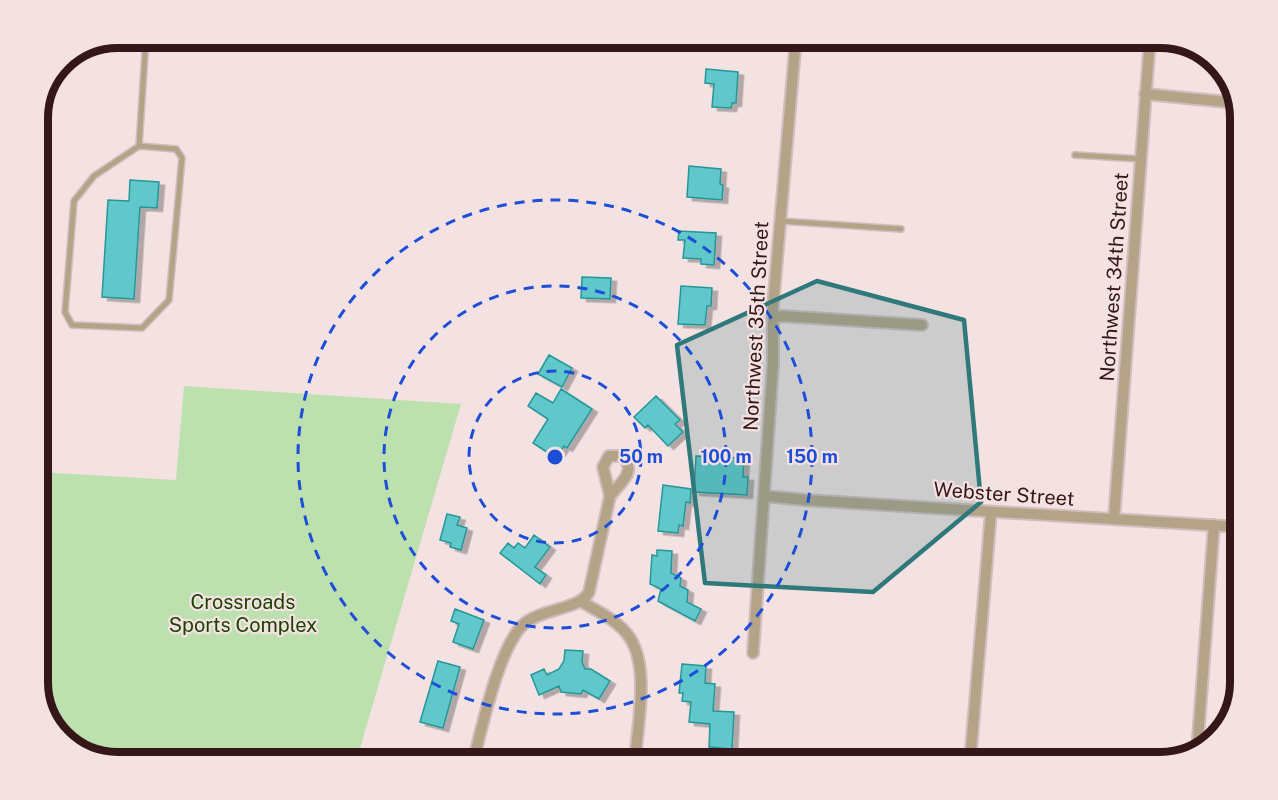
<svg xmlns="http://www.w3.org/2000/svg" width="1278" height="800" font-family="'Public Sans',sans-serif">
	<defs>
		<filter id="shadow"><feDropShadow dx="5.5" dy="3.5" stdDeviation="0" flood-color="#0004"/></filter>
	</defs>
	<rect width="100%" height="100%" fill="#f4e2e2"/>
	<!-- green -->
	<path fill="#bde0af" d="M184,386L461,404L356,762H118L78,751L49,722L38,687V472L176,480Z"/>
	<!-- building -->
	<path fill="#60c8ca" stroke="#259799" stroke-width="1.5" filter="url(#shadow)" d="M706,69L738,72L736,103H732L731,108L712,107L714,84L705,83Z
		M689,166L721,169L720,184L723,185L722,200L687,197Z
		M130,180L159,182L157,208L140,207L134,299L102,297L108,200L129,201Z
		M679,231L716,233L714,265L701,264V259L683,258L685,240H678Z
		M582,277L611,278L610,299L581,298Z
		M681,286L712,288L711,306H707L705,325L678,324Z
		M549,355L572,368L562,387L538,374Z
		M561,389L592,409L567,448L564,446L558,455L551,451L550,454L533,443L548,419L528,406L536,393L553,403Z
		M656,396L680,420L675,424L683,432L668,446L648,425L645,428L634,417Z
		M696,456L744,458L743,477H748L747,495L694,492Z
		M663,485L691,489L690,503L686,502L683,526L679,525L678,533L658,531Z
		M447,514L460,517L457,525L467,528L461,550L450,547L451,543L440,540Z
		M534,535L550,547L535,567L546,575L540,584L500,553L508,543L514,548L518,543L525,548Z
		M657,550L672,551L671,573L681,578L680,586L688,590L687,602L701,609L695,621L658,601L661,589L650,584L652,555L657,556Z
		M455,609L484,620L473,649L453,642L459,624L451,621Z
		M565,650L583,651L582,662L585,669H591L610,681L599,699L583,690L581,694L561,692L559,686L539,695L531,675L544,669L547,675L559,669L564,661Z
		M438,661L460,667L443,728L420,722Z
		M682,664L706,666L705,683L715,684L713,711L734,712L732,749L709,747L710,724L689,722L691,702L682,701L683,693H679Z"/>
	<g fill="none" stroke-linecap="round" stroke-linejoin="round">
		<!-- lane casing -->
		<g stroke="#d2bdbe" stroke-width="8">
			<path id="lane" d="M702,38V41L717,47L759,48L760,38
				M139,146L176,149L182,158L169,300L142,328L72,325L65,312L74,201L94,176Z
				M139,146L146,38
				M1075,155L1141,159
				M780,221L901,229"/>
		</g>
		<!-- street casing -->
		<g stroke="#d2bdbe" stroke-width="14">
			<path id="street" d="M1145,94L1227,102L1240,111
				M774,318L782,316L922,325
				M765,496L805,500L1240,527
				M1114,519L1150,38
				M582,602C599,612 619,621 630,638C650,669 637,727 635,762
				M753,653L773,364V306L796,38
				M1197,752L1214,525
				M473,762C482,728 499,646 524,624C542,608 580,610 589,592L610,496L603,467L609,456H623C637,472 620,483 610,496
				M970,762L991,512"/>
		</g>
		<!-- lane -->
		<use href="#lane" stroke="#b5a388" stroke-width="5"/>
		<!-- street -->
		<use href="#street" stroke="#b5a388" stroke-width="10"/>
	</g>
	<!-- marked area -->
	<path fill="#30797b" fill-opacity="0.2" stroke="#30797b" stroke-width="4.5" stroke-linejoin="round" d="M817,281L964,320L981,502L873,592L705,583L677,345Z"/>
	<!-- distance rings -->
	<g fill="none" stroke="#1d4ed8" stroke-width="3" stroke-dasharray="10 8">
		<circle cx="555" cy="457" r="86"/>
		<circle cx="555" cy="457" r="171"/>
		<circle cx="555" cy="457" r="257"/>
	</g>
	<g text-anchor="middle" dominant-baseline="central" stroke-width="4.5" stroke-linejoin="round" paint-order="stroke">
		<!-- street labels -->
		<g font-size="20" fill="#351719" stroke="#f4e2e2">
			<text transform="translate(1114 277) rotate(-86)">Northwest 34th Street</text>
			<text transform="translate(756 326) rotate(-87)">Northwest 35th Street</text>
			<text transform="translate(1004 494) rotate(4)">Webster Street</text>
		</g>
		<!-- park labels -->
		<g font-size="20" fill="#1a4400" stroke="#f4e2e2">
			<text x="243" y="602">Crossroads<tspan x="243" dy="23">Sports Complex</tspan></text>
		</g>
	</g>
	<!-- crop -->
	<path d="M0 0H1278V800H0ZM118 48H1160A70 70 0 0 1 1230 118V682A70 70 0 0 1 1160 752H118A70 70 0 0 1 48 682V118A70 70 0 0 1 118 48Z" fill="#f4e2e2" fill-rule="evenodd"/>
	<path fill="none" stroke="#351719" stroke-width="8" d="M118 48H1160A70 70 0 0 1 1230 118V682A70 70 0 0 1 1160 752H118A70 70 0 0 1 48 682V118A70 70 0 0 1 118 48Z"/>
	<circle cx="555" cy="457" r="9" fill="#1d4ed8" stroke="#f4e2e2" stroke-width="3"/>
	<g font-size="18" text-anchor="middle" font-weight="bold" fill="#1d4ed8" stroke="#f4e2e2" stroke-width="4.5" stroke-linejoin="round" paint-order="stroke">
		<text x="641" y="463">50 m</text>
		<text x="726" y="463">100 m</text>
		<text x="812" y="463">150 m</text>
	</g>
</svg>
